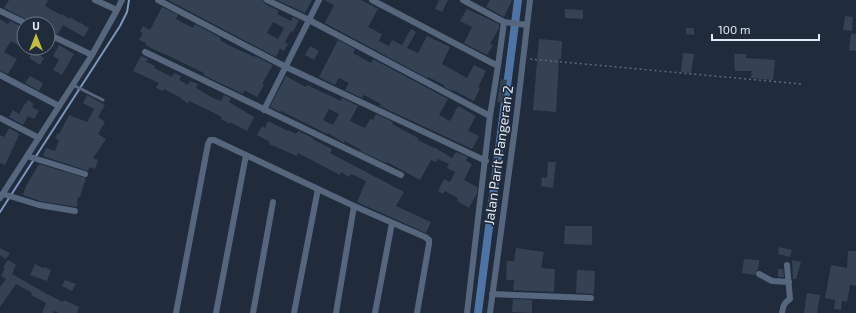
<svg xmlns="http://www.w3.org/2000/svg" width="856" height="313" font-family="'Exo 2',sans-serif">
	<rect width="100%" height="100%" fill="#202c3c"/>
	<g fill="none" stroke-linecap="round" stroke-linejoin="round">
		<!-- stream -->
		<path stroke="#7a97bd" stroke-width="2" d="M0,212L120,26L127,12L129,0"/>
		<!-- canal -->
		<path stroke="#4e74a6" stroke-width="8" d="M478,313L518,0"/>
	</g>
	<!-- building -->
	<path fill="#354253" fill-rule="evenodd" d="M9,0H48L45,6L61,15L62,14L69,19L70,17L89,28L84,37L63,25L58,34L48,30V24H35L4,8Z
		M168,0H263L265,4L279,11L277,14L291,21L293,17L299,20L293,32L291,31L285,42L288,44L284,51L280,49L276,57ZM273,22L284,28L278,39L267,33Z
		M277,0H312L305,13Z
		M324,0H361L378,9L368,27L382,34L379,41L389,46L392,40L402,45L411,29L416,32L407,48L418,53L427,36L450,47L442,64L467,78L474,65L486,71L478,87L480,88L474,101L453,90L452,91L444,87V85L428,77L427,78L325,23L334,5Z
		M439,0H448L442,12L435,9Z
		M490,0H512L504,17L486,7Z
		M162,7L178,15L176,19L193,28L195,24L221,38L220,40L228,45L255,57V56L273,65L262,84L264,85L257,97L244,90L243,94L203,75L204,73L171,57L153,49L145,45L146,43L139,40L143,33L140,32L143,26L150,30Z
		M467,9L499,24V28L490,44L493,45L487,55L464,43L472,27L460,21Z
		M565,9L583,10V19L565,18Z
		M845,16L853,17L852,31L843,30Z
		M0,19L8,24L10,21L24,28V38L20,46L11,41L4,52L17,59L8,74L0,71Z
		M686,28H694V35L686,34Z
		M851,34H856V51L849,50Z
		M539,39L562,41L561,59H559L556,112L533,110Z
		M338,40L355,49L353,53L371,63L373,59L448,99L439,115L450,121L458,106L476,116L468,131L479,136L472,149L380,106L381,104L364,95L362,98L345,90L349,83L339,78L335,85L319,77Z
		M59,45L74,54L62,75L53,70L59,60L53,56Z
		M310,46L319,51L314,60L305,55Z
		M35,48H44L39,55L44,58L40,65L29,58Z
		M683,53L694,54L691,73L681,72Z
		M734,54H746V58L775,60L773,80L751,78L752,71H735Z
		M141,56L148,59L146,62L155,66L154,68L172,77L174,73L181,76L179,80L188,85L190,81L198,84L196,88L213,98L221,101L224,95L231,98L229,102L254,117L247,131L230,122V124L221,119L222,117L206,109L189,101L188,103L181,99V98L164,89L163,91L156,88L159,83L133,71Z
		M30,76L43,83L39,91L25,83Z
		M286,76L306,87L307,85L341,101L342,98L358,106L350,121L365,128L370,119L373,120L376,114L393,122L392,124L418,138V140L434,148V147L452,158L456,152L468,157L466,161L472,164L464,180L477,187V193L469,208L457,201L458,198L445,191L443,194L438,191L444,179L450,182L455,172L447,168L449,164L438,159L436,162L431,160L420,180L387,162L386,163L360,151L361,150L345,141L344,143L328,133L327,134L281,111L280,112L270,107ZM329,109L339,114L333,125L323,120Z
		M501,79L507,80L503,103L497,102Z
		M87,95L105,105L98,117L105,122L98,134L106,139L93,158L98,160L95,169L89,167L88,171L43,156L46,148L55,151L59,140L55,138L58,133L59,134L69,115L87,122L94,109L83,103Z
		M28,100L34,104L32,107L39,111L34,119L28,116L23,125L9,117L13,110L19,114L25,103L26,104Z
		M268,121L288,131V130L296,134L298,131L313,138L312,139L332,149L330,153L404,192L396,206L431,222L426,233L357,202L366,181L351,174L349,177L341,172L340,175L298,153L297,156L269,144L270,142L257,135L262,126L265,128Z
		M9,128L18,133V134L19,135L5,165L0,163V135L4,137Z
		M548,162H556L553,188L541,186L542,177L547,178Z
		M39,164L86,178L80,197H78L77,207L40,201L23,195L26,186Z
		M565,226H592V245L564,244Z
		M779,247L792,250L790,257L778,254Z
		M0,248L10,253L6,259L0,255Z
		M516,248L544,252L541,268L555,269L554,292L513,290L514,280H506L507,261H514Z
		M848,251H856V286L850,285L847,302L842,301L841,310L834,309L835,300L825,298L831,265L847,268Z
		M744,259L759,260V266L755,275L742,273Z
		M8,260L16,265L12,274L47,294L63,302L64,300L79,307L77,313H59L54,311L53,313H42L46,303L31,295L32,293L16,284L0,307V287L6,279L1,276L5,268L3,267Z
		M792,260L801,262L796,279H793Z
		M35,264L43,268L44,267L51,270L47,281L30,275Z
		M778,269H783L784,277H778Z
		M577,270L595,271L594,294L576,293Z
		M65,280L76,284L72,291L62,286Z
		M807,293L820,295L817,313H804Z
		M513,299L532,300V313L512,312Z"/>
	<g fill="none" stroke-linecap="round" stroke-linejoin="round">
		<!-- path -->
		<path stroke="#5e6977" stroke-width="1.5" stroke-dasharray="2 3" stroke-linecap="butt" d="M530,59L801,84"/>
		<!-- service -->
		<path stroke="#56677d" stroke-width="3" d="M73,85L103,100"/>
		<!-- minor -->
		<path stroke="#56677d" stroke-width="6" d="M95,0L117,10
			M158,0L286,67L486,161
			M267,0L309,20L490,116
			M372,0L498,66L490,116L467,313
			M463,0L504,22L498,66
			M0,11L27,24
			M504,22L527,25
			M48,34L92,55
			M145,52L401,175
			M0,75L59,106
			M264,110L319,0
			M0,118L39,138
			M27,156L85,174
			M3,194L39,205L75,211
			M0,198L92,55L117,10L122,0
			M759,274L772,281L789,282
			M492,294L591,298
			M176,313L208,144L210,140H214L354,206L425,237L429,240V244L417,313
			M216,313L246,155
			M253,313L273,202
			M294,313L318,189
			M336,313L354,206
			M375,313L392,223
			M490,313L516,120L530,0
			M782,313C783,306 784,303 790,299L787,265"/>
	</g>
	<g text-anchor="middle" dominant-baseline="central" stroke-width="3.5" stroke-linejoin="round" paint-order="stroke">
		<!-- street labels -->
		<g font-size="14" fill="#e0e8f3" stroke="#202c3c">
			<text transform="translate(498 155) rotate(-82)">Jalan Parit Pangeran 2</text>
		</g>
	</g>
	<!-- north arrow -->
	<g transform="translate(36 36)"><circle r="19" fill="#202c3c" stroke="#6d7785"/>
	<path d="M0-3L7 15L0 10L-7 15Z" fill="#c3bd3e"/>
	<text y="-6" font-size="11" font-weight="bold" text-anchor="middle" fill="#e0e8f3">U</text>
	</g>
	<!-- scale -->
	<path d="M712 34v6h107v-6" fill="none" stroke="#e0e8f3" stroke-width="2"/>
	<text x="718" y="34" font-size="12" fill="#e0e8f3" stroke="#202c3c" stroke-width="3" paint-order="stroke">100 m</text>
</svg>
